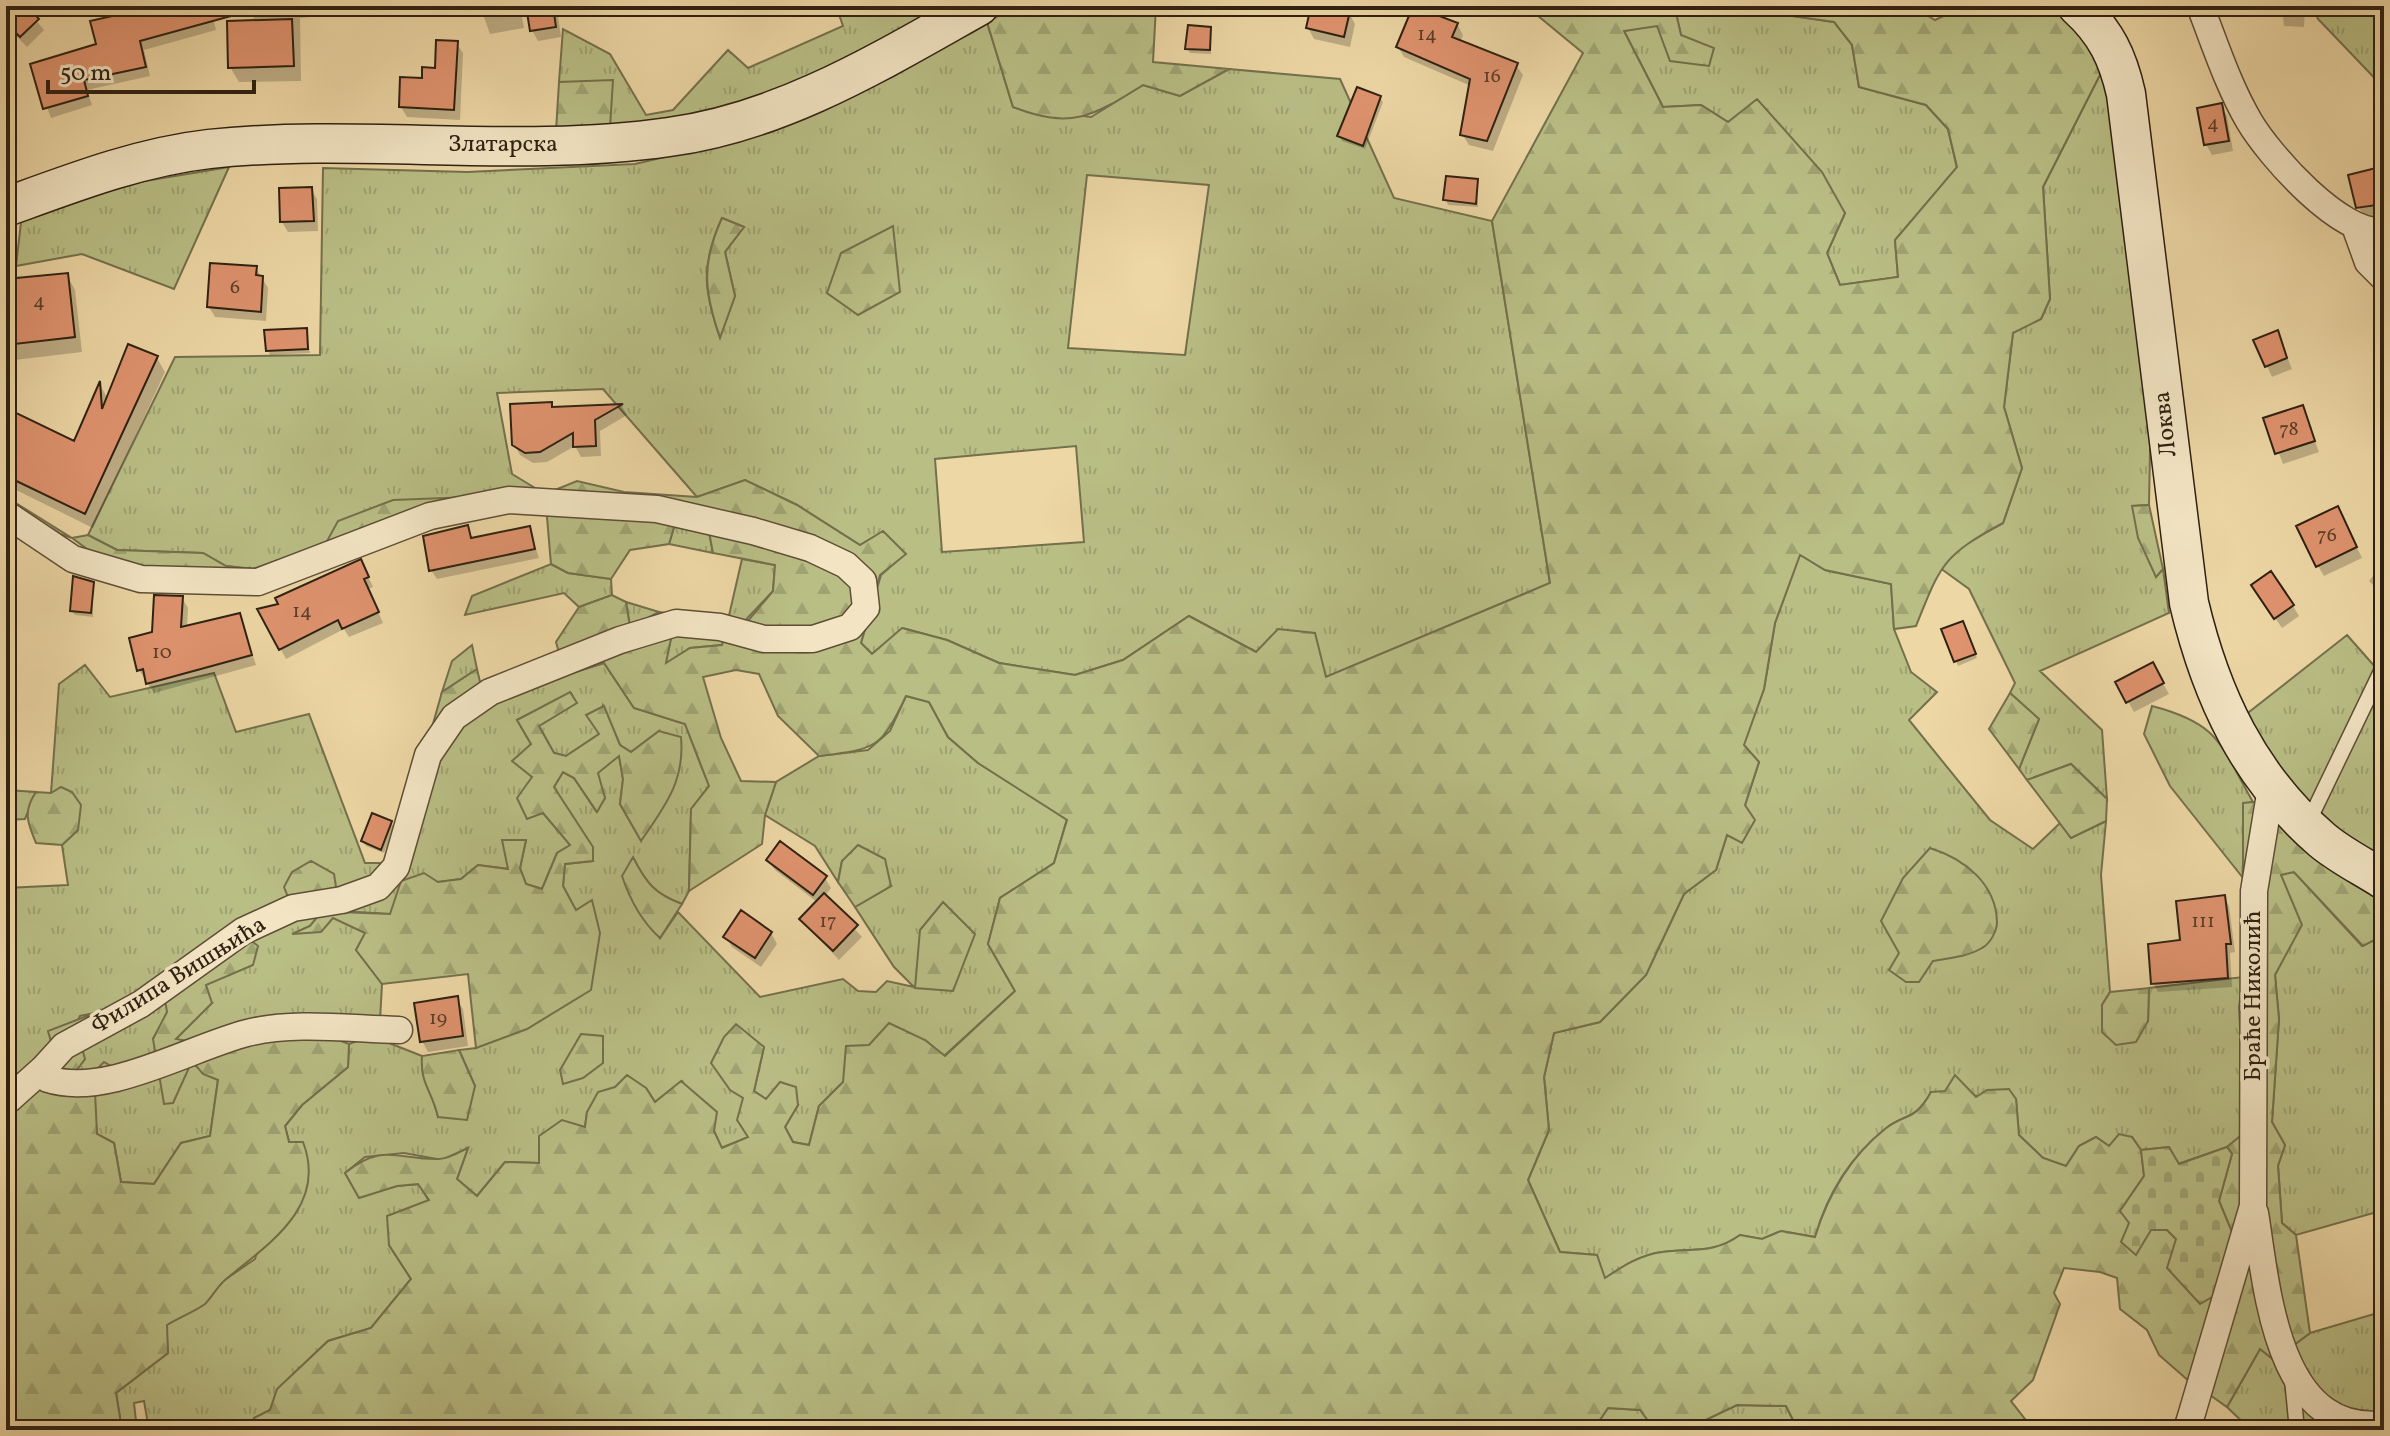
<svg xmlns="http://www.w3.org/2000/svg" width="2390" height="1436" font-family="Vollkorn,serif">
	<defs>
		<pattern id="grass-tufts" width="24" height="20" patternUnits="userSpaceOnUse" patternTransform="scale(2)"><rect width="24" height="20" fill="#b9be85"/><path d="M3 7l-1-3M5 7V3M7 7l1-3M15 17l-1-3M17 17v-4M19 17l1-3" fill="none" stroke="#9fa372"/></pattern>
		<pattern id="forest-firs" width="22" height="20" patternUnits="userSpaceOnUse" patternTransform="scale(2)"><rect width="22" height="20" fill="#b9be85"/><path d="M5 1l3.5 6h-7zM16 11l3.5 6h-7z" fill="#9fa372"/></pattern>
		<pattern id="cemetery-stones" width="16" height="16" patternUnits="userSpaceOnUse" patternTransform="scale(2)"><rect width="16" height="16" fill="#b9be85"/><path d="M2 7V4a2 2 0 0 1 4 0v3zM10 15v-3a2 2 0 0 1 4 0v3z" fill="#9fa372"/></pattern>
	</defs>
	<rect width="100%" height="100%" fill="#edd7a5"/>
	<filter id="stains"><feTurbulence type="fractalNoise" baseFrequency=".0025" numOctaves="4"/><feColorMatrix values="0 0 0 0 .2 0 0 0 0 .09 0 0 0 0 .02 0 0 0 .5 -.17"/></filter>
	<radialGradient id="worn" r=".72"><stop offset=".6" stop-color="#630" stop-opacity="0"/><stop offset="1" stop-color="#630" stop-opacity=".3"/></radialGradient>
	<!-- grass -->
	<path fill="url(#grass-tufts)" stroke="#74704c" stroke-width="2" fill-rule="evenodd" d="M836,6H954L758,104L610,128L559,82L563,29L610,54L646,115L673,110L728,50L748,68L843,26Z
		M1737,6H1788L1785,15L1834,22L1852,45L1859,87L1926,105L1948,129L1957,168L1895,240L1898,277L1840,285L1827,253L1845,213L1728,122L1701,105L1663,107L1624,31L1657,25L1681,35L1676,13L1737,12Z
		M2313,6H2384V88L2318,19Z
		M987,22L1013,107L1091,117L1143,85L1180,96L1229,69L1340,79L1394,198L1492,221L1550,583L1326,677L1256,652L1189,616L1123,660L1075,675L999,663L947,640L903,628L872,654L861,643L881,575L905,554L883,532L860,545L797,505L745,480L697,497L603,389L497,393L512,474L545,494L326,543L253,569L226,566L203,553L117,550L88,535L175,357L320,355L323,168L467,172L635,164L771,132L894,76ZM1087,175L1209,185L1185,355L1068,348ZM722,218L744,227L725,252L735,296L720,337C703,289 701,265 722,218ZM1076,446L1084,542L942,552L935,459Z
		M2106,63L2151,396L2149,505L2133,506L2156,577L2163,569L2169,613L2040,671L2102,730L2107,799L2071,764L2027,780L2019,769L2039,719L2010,693L2015,683L1969,589L1940,568L1966,543L2003,523L2022,468L2004,407L2013,332L2041,319L2050,299L2043,187Z
		M229,167L174,289L82,254L16,266L21,222L127,184Z
		M675,524L709,532L713,553L669,544Z
		M1800,554L1825,570L1891,584L1894,629L1911,672L1937,692L1909,720L1990,820L2033,849L2060,823L2071,838L2106,821L2101,875L2110,992L2102,1005L2148,1021L2149,988L2243,977L2245,1133L2227,1147L2178,1164L2169,1147L2141,1150L2132,1137L2109,1146L2096,1137L2079,1146L2066,1166L2043,1158L2019,1135L2016,1099L1931,1092C1915,1121 1905,1113 1885,1129C1850,1157 1827,1195 1815,1237L1781,1231L1762,1239L1740,1235C1714,1254 1692,1248 1662,1252C1639,1255 1622,1267 1604,1279L1597,1255L1560,1252L1528,1180L1549,1130L1544,1077L1554,1033L1600,1022L1646,975L1684,894L1716,870L1727,835L1745,805L1759,762L1743,745L1764,689L1775,623Z
		M742,559L775,565L773,591L722,645L690,648L665,664L672,634L659,612L630,628L626,602L659,612L728,620Z
		M551,564L568,573L611,579L612,595L579,607L564,593L465,615L472,596Z
		M2347,635L2384,677V857C2317,825 2286,775 2244,716Z
		M472,645L477,669L442,692L452,661Z
		M604,663L634,708L685,724L709,786L691,809L689,891L682,904C655,894 646,883 633,858L660,938L678,912L760,997L843,979L858,991L876,992L887,981L914,987L894,967L855,907L891,886L842,861L838,882L815,846L765,815L776,782L819,756L868,750L890,731L906,696L929,702L948,737L978,763L1067,819L1054,863L1000,898L988,944L1015,991L944,1056L925,1040L843,1082L819,1106L809,1145L793,1142L785,1127L798,1105L766,1099L754,1091L764,1047L743,1098L749,1137L721,1148L714,1131L682,1081L655,1102L646,1088L615,1087L587,1112L585,1127L539,1163L505,1162L477,1196L457,1179L468,1148L442,1160L404,1153L365,1157L345,1173L359,1197L397,1186L419,1184L429,1201L389,1245L411,1279L371,1328L328,1341L278,1389L270,1410L254,1418L249,1430H149L144,1401L134,1403L137,1430H122L116,1393L168,1353L166,1325L204,1304L223,1281L255,1259L289,1142L285,1126L302,1105L348,1067L349,1044L365,1038L191,1042L175,1039L212,1003L148,991L100,1012L80,1016L57,1063L6,1095V888L68,885L62,845L78,830L51,793L59,684L85,665L110,697L214,673L236,732L309,714L365,863H392L425,752L481,686L566,675ZM571,693L576,703L539,726L554,753L566,756L599,734L603,706L620,745L631,752L659,731L641,840L620,804L623,779L619,755L597,773L605,798L596,811L574,778L563,772L554,787L593,861L565,864L563,886L576,911L591,901L476,1048L459,1050L475,1086L438,1117C432,1090 421,1085 422,1056L379,1039L382,984L356,950L366,933L333,917L295,933L310,926L324,910L390,914L438,882L461,879L478,865L509,869L526,840L520,868L526,884L542,889L557,853L571,845L543,813L532,777L531,744L517,720Z
		M2152,706C2221,724 2220,745 2253,802L2243,804V878L2170,786L2144,734Z
		M6,790L36,792L25,819L6,820Z
		M2294,872L2362,946L2384,935V1210L2296,1235L2282,1223L2278,1165L2285,1145L2272,1122L2279,1019L2275,975L2284,956L2281,874Z
		M190,975L153,1039L218,1080L210,1136L181,1143L154,1184L121,1182L114,1143L97,1134L91,1075L70,1079L82,1048Z
		M2384,1311V1415L2314,1418L2313,1430H2251L2227,1407L2260,1349L2274,1360L2310,1333Z
		M1737,1405L1786,1406L1798,1430H1593L1608,1408L1640,1410L1693,1426Z"/>
	<!-- forest -->
	<path fill="url(#forest-firs)" stroke="#74704c" stroke-width="2" d="M1016,6H1156L1153,62L1229,69L1180,96L1143,85C1093,116 1072,130 1013,107L987,22Z
		M1526,6H1737V12L1676,13L1681,35L1714,48L1709,66L1670,61L1657,26L1624,31L1663,107L1701,105L1728,122L1757,99L1822,172L1845,213L1827,253L1840,285L1898,277L1895,240L1957,167L1948,129L1926,105L1859,87L1852,45L1834,22L1785,15L1788,6H1912L1935,20L1964,6H2042L2064,13L2106,63L2043,187L2050,299L2041,319L2013,333L2004,407L2022,468L2003,523C1942,556 1941,564 1916,626L1894,629L1891,584L1825,570L1800,555L1775,623L1764,689L1744,745L1759,762L1745,805L1755,820L1742,843L1727,835L1716,870L1684,894L1646,975L1600,1022L1554,1033L1544,1077L1549,1130L1528,1180L1560,1252L1597,1255L1605,1278C1623,1266 1640,1255 1662,1252C1692,1248 1714,1254 1740,1235L1762,1239L1781,1231L1815,1237C1828,1195 1850,1157 1885,1129C1906,1112 1914,1123 1931,1092L1945,1091L1955,1075L1976,1097L1987,1090L2009,1089L2016,1099L2019,1135L2043,1158L2066,1166L2079,1146L2096,1137L2109,1146L2119,1134L2132,1137L2141,1150L2144,1176L2120,1211L2151,1230H2167L2176,1239L2237,1244L2219,1201L2232,1154L2227,1147L2245,1132L2239,1007L2243,977V803L2253,802L2384,893V935L2363,946L2294,872L2281,875L2302,925L2275,975L2279,1019L2272,1122L2285,1145L2278,1166L2282,1223L2296,1235L2310,1333L2274,1360L2260,1349L2227,1407L2207,1393L2195,1430H2172L2190,1382L2159,1355L2147,1330L2120,1309L2117,1278L2100,1272L2064,1268L2054,1293L2060,1304L2033,1380L2011,1401L2028,1423L2025,1430H1798L1786,1406L1737,1405L1693,1426L1649,1422L1640,1410L1608,1408L1593,1430H249L254,1418L270,1410L277,1389L328,1341L371,1328L411,1279L389,1245L387,1216L429,1200L418,1184L397,1186L359,1198L345,1173C384,1142 397,1160 439,1159C448,1159 460,1152 468,1148L457,1179L477,1196L505,1162L539,1163V1136L562,1120L585,1127L587,1112L598,1092L615,1087L627,1075L646,1088L655,1102L681,1081L717,1112L714,1131L722,1148L748,1137L737,1120L743,1098L730,1090L711,1063L724,1037L736,1024L764,1047L754,1091L766,1099L780,1082L796,1087L798,1105L785,1127L793,1142L809,1145L819,1106L843,1082L846,1046L869,1045L889,1023L925,1040L945,1056L1015,991L988,944L1000,898L1054,863L1067,820L978,763L948,737L929,702L906,696C881,749 876,749 819,756L778,716L759,674L736,670L703,677L721,738L741,781L776,782L765,815L762,844L689,891L691,809L709,786L685,724L634,708L604,663L565,675L556,642L579,607L612,595L626,602L630,627L659,612L672,634L666,663L690,648L722,645L728,620L748,621L773,591L775,565L713,553L709,532L675,524L669,544L630,550L611,579L568,573L551,564L545,494L326,543L338,521L393,500L545,494L577,481L624,492L697,497L745,480L797,505L860,545L883,531L906,554L880,575L861,643L872,654L902,628L947,640L999,663L1075,675L1123,660L1189,616L1256,652L1278,629L1315,633L1326,677L1550,583L1492,221L1583,53Z
		M613,80L610,128L556,131L559,82Z
		M722,218L744,227L725,252L735,296L720,338C704,291 701,264 722,218Z
		M893,226L900,292L858,315L827,293L841,253Z
		M6,497L72,538L88,535L117,550L203,553L226,566L253,569L141,589L72,538L6,516Z
		M2149,505L2163,569L2156,577L2138,538L2132,506Z
		M477,669L481,686L425,752L442,692Z
		M570,692L577,703L539,726L554,753L566,756L599,734L586,715L604,706L620,745L631,752L659,731L681,737C685,781 665,806 641,841L620,804L623,779L619,756L598,773L605,798L597,812L574,778L563,772L554,787L593,847V861L565,864L563,886L576,910L592,900L600,933L591,990L527,1029L476,1048L468,974L382,984L356,950L365,933L333,918L321,932L292,934L310,926L323,910L290,902L284,887L292,872L311,861L334,874L340,912L390,914L401,881L424,873L438,882L461,879L478,865L508,869L502,840H526L520,868L526,884L542,889L557,853L570,845L543,813L527,819L517,798L532,777L512,761L531,744L517,720Z
		M2010,693L2039,719L2019,769L1989,729Z
		M2071,764L2107,799L2106,821L2071,838L2027,780Z
		M61,787L72,792L81,805L78,830L62,845L36,843C27,822 23,811 36,792L51,793Z
		M858,845L885,859L891,886L855,907L838,882L842,861Z
		M1930,848C1965,859 1996,884 1997,922C1997,931 1990,944 1982,948C1967,957 1949,958 1933,961L1919,982H1906L1889,970L1899,953L1881,921L1903,878Z
		M633,857C646,883 655,894 682,904L660,938C641,921 630,900 622,876Z
		M943,902L975,934L953,991L915,988L920,930Z
		M248,938L258,946L253,965L206,985L212,1003L176,1039L191,1042L275,1016L349,1044L348,1067L302,1105L285,1126L289,1142H303C328,1207 268,1244 225,1280C217,1287 212,1297 205,1304C194,1312 178,1318 167,1325L168,1353L116,1393L122,1430H6V1095L57,1063L48,1031L100,1011L101,1019L82,1048L85,1059L71,1078L91,1075L104,1062L114,1068L95,1092L97,1134L114,1143L121,1182L154,1184L181,1143L210,1136L218,1080L203,1074L192,1061L173,1103L164,1104L153,1039L167,1012L165,1000Z
		M2149,988L2148,1021L2136,1042L2116,1045L2102,1032V1005L2110,992Z
		M581,1034L603,1036V1063L583,1078L563,1084L560,1070Z
		M459,1050L475,1086L467,1120L438,1117C432,1090 420,1085 422,1056Z"/>
	<!-- cemetery -->
	<path fill="url(#cemetery-stones)" stroke="#74704c" stroke-width="2" d="M2169,1147L2179,1164L2227,1147L2232,1154L2219,1201L2237,1244L2212,1297L2200,1304L2167,1268L2176,1239L2167,1230H2151L2136,1255L2121,1242L2129,1223L2120,1211L2144,1176L2141,1150Z"/>
	<!-- shadow -->
	<path fill="#0003" d="M6,6H24L44,30L27,47L6,25Z
		M167,6H210L216,30L144,50L150,76L87,90L92,105L51,118L32,66L98,46Z
		M253,6H362L363,12L300,18L301,81L239,82L230,67L254,22Z
		M480,6H520L524,28L490,34Z
		M551,6L558,16L561,37L538,41L532,30Z
		M1313,6L1349,13L1355,24L1350,47L1314,39L1308,28Z
		M2282,6H2305L2304,27L2284,26Z
		M1457,24L1463,35L1460,42L1516,65L1523,75L1493,151L1469,145L1462,134L1471,86L1404,57L1398,47Z
		M1210,29L1211,54L1190,53L1187,48Z
		M456,43L463,53L460,120L407,117L401,107L437,70Z
		M1380,98L1383,102L1365,149L1342,141L1340,136Z
		M2221,106L2227,116L2233,151L2212,155L2206,144Z
		M2384,172V216L2368,220L2358,207Z
		M1477,180L1478,207L1448,205L1446,200Z
		M311,189L317,199L318,231L288,232L282,222Z
		M256,268L268,288L266,321L215,317L209,307Z
		M67,275L75,290L82,352L6,361V281Z
		M306,330L310,353L270,355L268,350Z
		M2277,332L2292,369L2272,377L2256,341Z
		M157,358L165,372L93,528L6,485V416L75,444L100,385L108,399Z
		M512,406H622L627,415L600,431L601,456L581,457L575,446L547,462L533,463L520,455L514,444Z
		M2302,407L2319,452L2283,464L2266,419Z
		M2343,519L2362,558L2324,576L2318,566Z
		M467,527L473,540L529,528L539,558L437,579L431,570Z
		M2384,561V596L2369,581Z
		M366,572L373,587L368,589L383,623L349,637L344,629L286,659L260,610Z
		M93,584V617L75,615L72,611Z
		M2260,596L2293,606L2299,616L2282,628Z
		M182,598L188,608L187,628L239,615L256,665L154,693L139,670L154,633Z
		M1965,628L1977,658L1958,666L1956,661Z
		M2152,664L2169,694L2134,712L2118,683Z
		M391,823L394,827L384,853L366,846L363,841Z
		M768,860L825,878L831,888L825,896L862,937L839,960L801,919L817,902L775,870Z
		M2224,897L2229,906L2235,952L2230,953L2232,987L2158,992L2153,983L2183,942Z
		M771,933L777,944L761,967L732,947L726,937Z
		M456,999L463,1009L468,1046L428,1052L422,1041Z"/>
	<!-- building -->
	<path fill="#df936e" stroke="#2e2112" stroke-width="2" d="M6,6H27L39,19L20,37L6,23Z
		M157,6H241L242,13L140,41L146,67L84,80L88,96L43,109L30,64L96,44L90,21Z
		M526,6H553L556,27L530,31Z
		M1311,6L1350,11L1344,37L1306,28Z
		M1413,6L1458,23L1452,37L1518,63L1487,141L1460,135L1470,79L1396,47Z
		M292,19L294,66L228,68L227,21Z
		M1188,25L1211,27L1210,50L1185,49Z
		M436,40L458,41L454,110L399,107L400,77L422,78V67L435,68Z
		M1357,87L1381,96L1363,146L1337,136Z
		M2222,103L2229,141L2204,145L2197,108Z
		M2384,166V204L2356,208L2348,175Z
		M1446,176L1478,179L1476,204L1443,200Z
		M312,187L314,221L280,222L279,188Z
		M210,263L257,266L256,275L263,276L261,312L207,307Z
		M68,273L75,337L6,345V279Z
		M307,328L308,349L266,351L264,330Z
		M2278,330L2287,358L2265,367L2253,340Z
		M128,344L158,356L85,514L6,476V408L74,441L100,381L102,409Z
		M552,402V407L623,404L595,420L596,446L573,447V433L540,452L525,453L512,445L510,404Z
		M2303,405L2315,441L2275,454L2263,418Z
		M2338,506L2357,547L2316,567L2296,526Z
		M468,525L471,538L530,526L535,549L429,571L423,536Z
		M361,559L369,577L364,579L379,612L342,629L338,620L279,650L257,609L278,604L275,598Z
		M2271,571L2294,605L2274,619L2251,585Z
		M73,576L94,582L91,613L70,611Z
		M154,595L183,596L181,627L240,613L252,655L146,684L143,669L137,671L129,638L152,632Z
		M1963,621L1976,654L1954,662L1941,629Z
		M2153,662L2164,683L2126,703L2115,682Z
		M372,813L392,821L381,850L361,841Z
		M780,841L827,876L813,895L766,860Z
		M824,893L858,925L833,951L799,919Z
		M2225,895L2231,944H2226L2228,978L2151,984L2148,944L2180,940L2176,901Z
		M741,910L772,932L755,958L723,937Z
		M458,996L463,1036L420,1042L414,1003Z"/>
	<g fill="none" stroke-linecap="round" stroke-linejoin="round">
		<!-- service casing -->
		<g stroke="#5e4e37" stroke-width="17">
			<path id="service" d="M2307,825L2384,665
				M2292,1379L2297,1430"/>
		</g>
		<!-- minor casing -->
		<g stroke="#5e4e37" stroke-width="29">
			<path id="minor" d="M2200,6C2215,44 2228,85 2249,121C2269,155 2341,237 2384,231
				M2355,226L2368,262L2384,278
				M6,514L73,559L141,579L258,582L430,516L509,500L657,509L753,531L810,548L846,565L863,581L866,608L850,627L813,639H764L720,627L676,623L620,640L490,692L454,717L428,755L396,867L378,887L342,900L293,908L243,931L141,1004L64,1046L44,1068L48,1079C106,1098 189,1048 247,1033C295,1021 350,1029 399,1030
				M6,1102L44,1068
				M2255,1213C2267,1287 2276,1436 2384,1424
				M2187,1430L2253,1206L2254,891L2271,788"/>
		</g>
		<!-- secondary casing -->
		<g stroke="#2e2112" stroke-width="41">
			<path id="secondary" d="M2077,6C2106,32 2118,58 2126,94L2189,603C2211,696 2249,777 2322,840C2341,856 2364,867 2384,880
				M6,207C72,183 139,157 209,149C362,133 517,159 669,137C782,122 881,61 979,6"/>
		</g>
		<!-- service -->
		<use href="#service" stroke="#f3e5c4" stroke-width="14"/>
		<!-- minor -->
		<use href="#minor" stroke="#f3e5c4" stroke-width="26"/>
		<!-- secondary -->
		<use href="#secondary" stroke="#f3e5c4" stroke-width="38"/>
	</g>
	<g text-anchor="middle" dominant-baseline="central" stroke-width="7" stroke-linejoin="round" paint-order="stroke">
		<!-- number labels -->
		<g font-size="20" fill="#5a3e29">
			<text x="1427" y="35">14</text>
			<text x="1492" y="77">16</text>
			<text x="2213" y="124">4</text>
			<text x="235" y="288">6</text>
			<text x="39" y="302">4</text>
			<text x="2289" y="430">78</text>
			<text x="2327" y="536">76</text>
			<text x="302" y="612">14</text>
			<text x="162" y="653">10</text>
			<text x="828" y="922">17</text>
			<text x="2203" y="922">111</text>
			<text x="438" y="1019">19</text>
		</g>
		<!-- street labels -->
		<g font-size="24" fill="#2e2112" stroke="#f3e5c4">
			<text x="503" y="145">Златарска</text>
			<text transform="translate(2166 424) rotate(-96)">Локва</text>
			<text transform="translate(179 976) rotate(-32)">Филипа Вишњића</text>
			<text transform="translate(2254 996) rotate(-90)">Браће Николић</text>
		</g>
	</g>
	<!-- margin -->
	<rect width="2390" height="1436" fill="none" stroke="#edd7a5" stroke-width="32"/>
	<rect x="8" y="8" width="2374" height="1420" fill="none" stroke="#2e2112" stroke-width="4"/>
	<rect x="16" y="16" width="2358" height="1404" fill="none" stroke="#2e2112" stroke-width="2"/>
	<!-- scale -->
	<path d="M48 80v12h206v-12" fill="none" stroke="#2e2112" stroke-width="4"/>
	<text x="60" y="80" font-size="24" fill="#2e2112" stroke="#f3e5c4" stroke-width="6" paint-order="stroke">50 m</text>
	<rect width="100%" height="100%" filter="url(#stains)"/>
	<rect width="100%" height="100%" fill="url(#worn)"/>
</svg>
